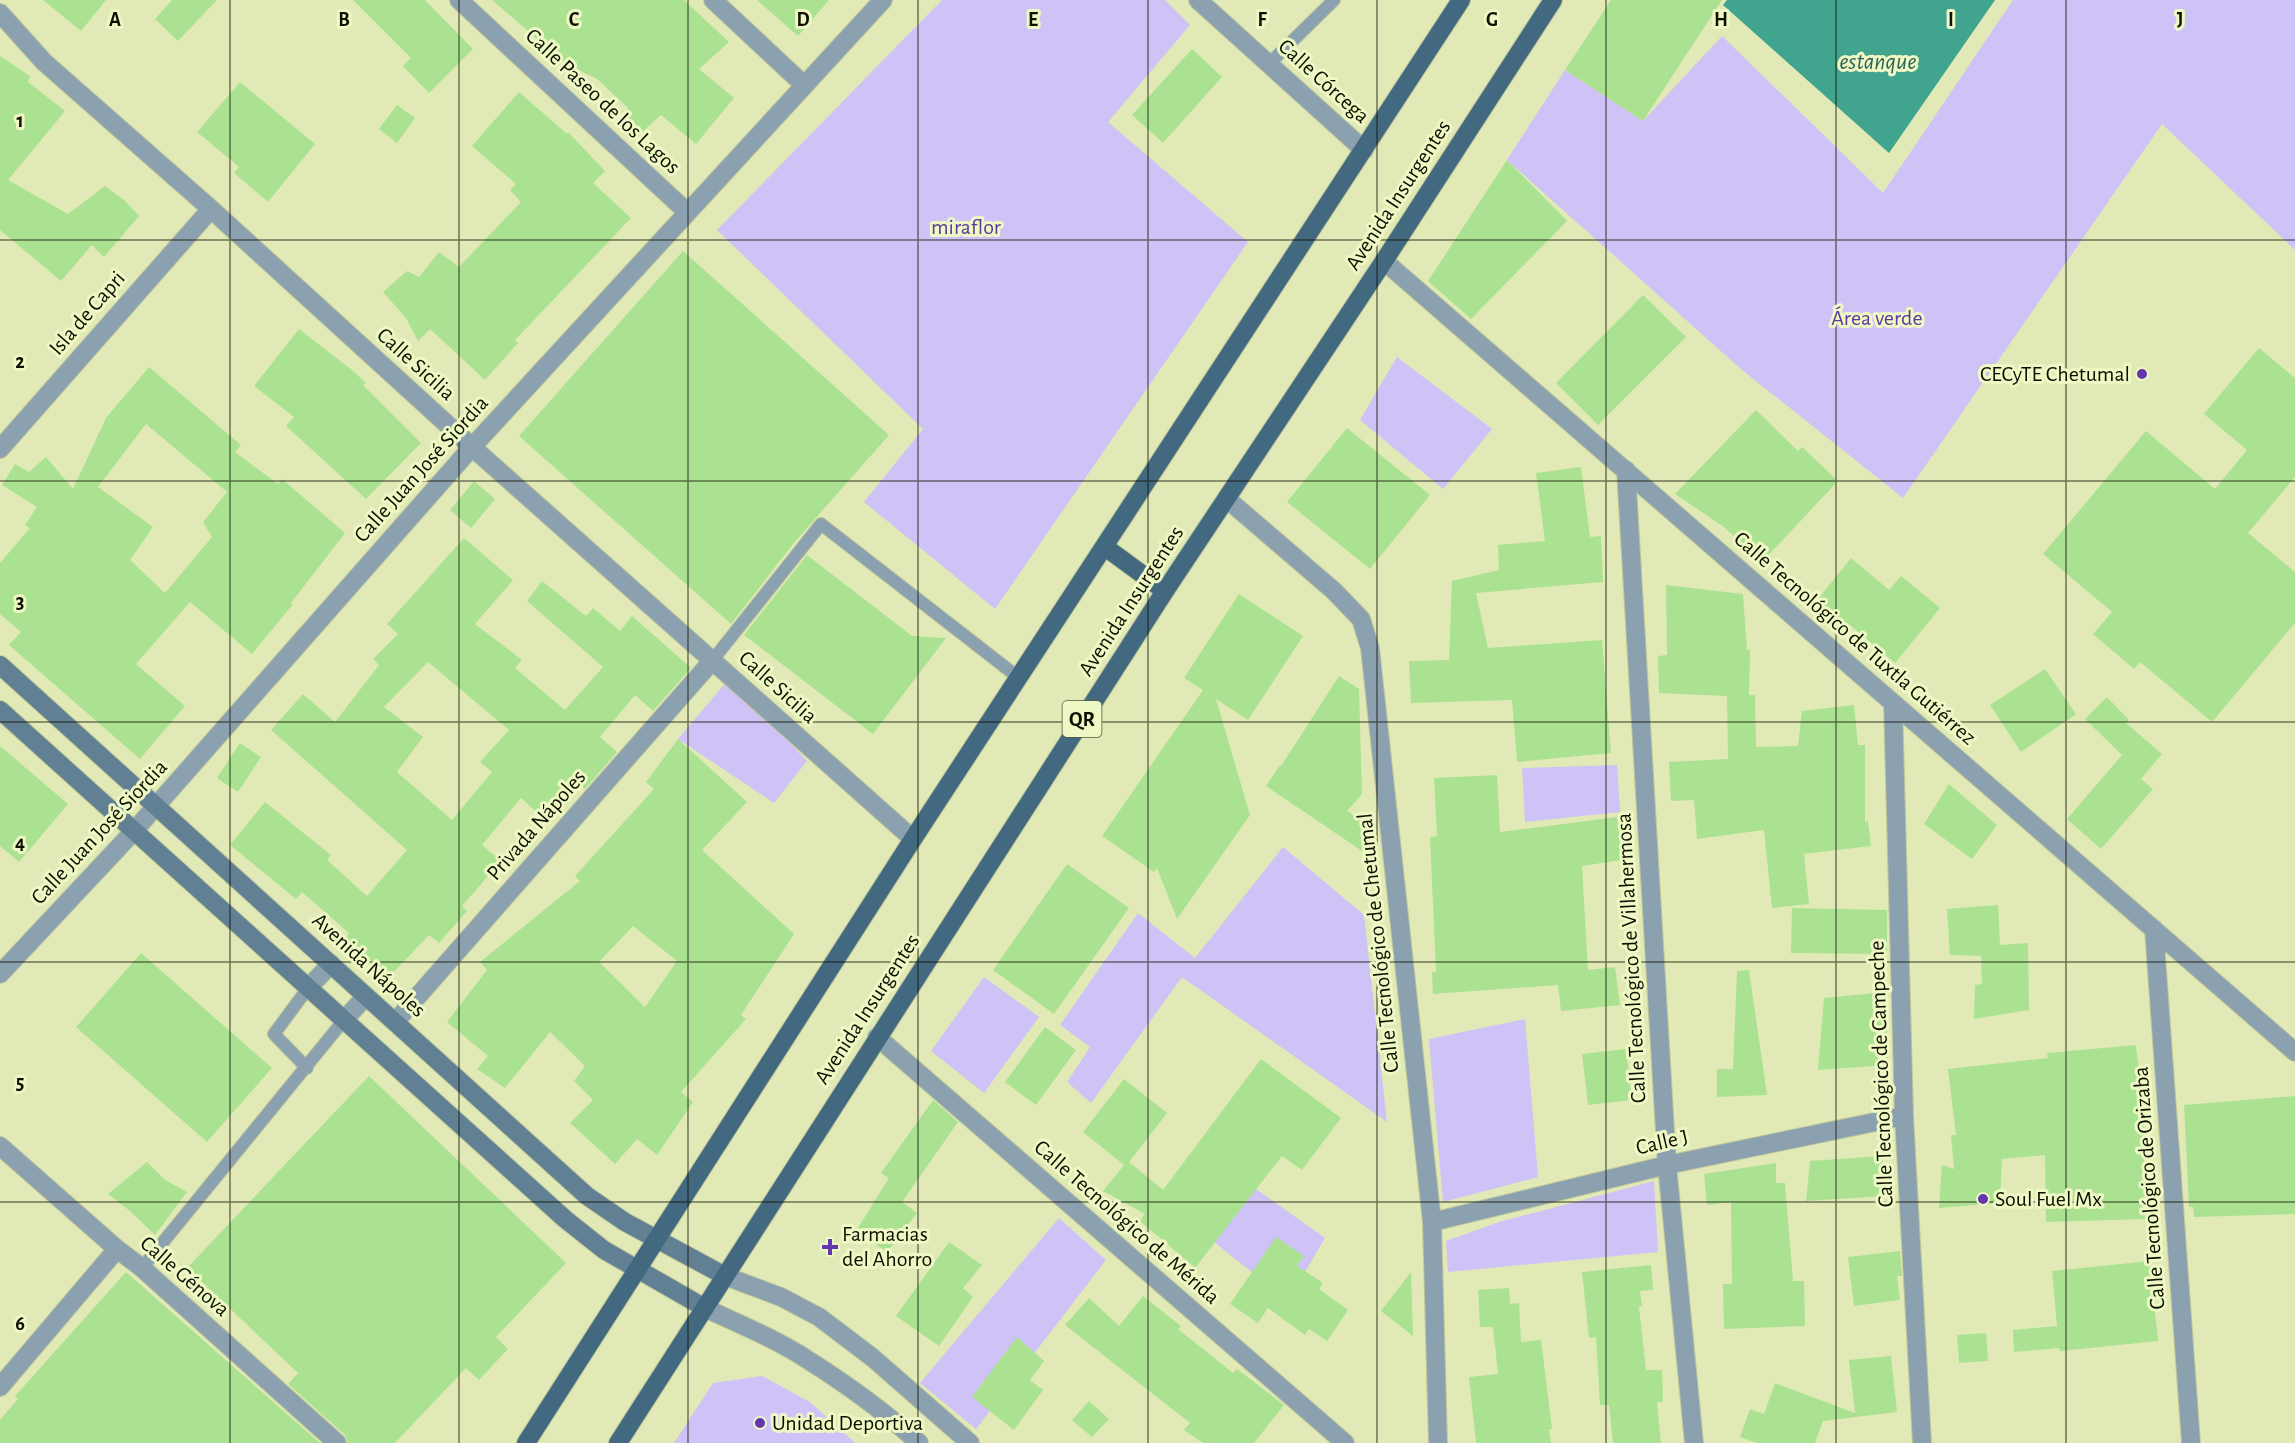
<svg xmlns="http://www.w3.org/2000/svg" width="2295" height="1443" font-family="'Alegreya Sans',sans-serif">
	<rect width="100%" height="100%" fill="#e1eab7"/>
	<!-- green -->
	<path fill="#cfc2f6" d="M942,0H1165L1190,25L1108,122L1248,242L995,609L864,502L923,429L717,230Z
		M2013,0H2295V250L2162,124L1903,498L1742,370L1507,160L1565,70L1643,121L1722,36L1883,193Z
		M1397,357L1492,429L1443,489L1360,420Z
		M729,679L807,761L774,803L678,739Z
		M1617,765L1620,812L1525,822L1522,768Z
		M1283,847L1364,915L1387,1122L1182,977L1091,1103L1067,1082L1090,1047L1060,1025L1138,913L1195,958Z
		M984,977L1039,1017L984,1093L931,1051Z
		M1525,1019L1538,1177L1443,1202L1429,1039Z
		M1654,1181L1658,1252L1448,1272L1446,1241L1499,1222Z
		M1256,1189L1325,1238L1288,1301L1214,1242Z
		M1059,1218L1106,1260L976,1429L920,1383Z
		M762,1376L810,1402L855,1443H674L713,1383Z"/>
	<!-- water -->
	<path fill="#40a48e" d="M1727,0H1995L1889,153L1723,5Z"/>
	<!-- building -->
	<path fill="#abe291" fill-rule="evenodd" d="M43,0H106L81,31Z
		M172,0H217L178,41L155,19Z
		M353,0H425L473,49L429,93L403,66L411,58Z
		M492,0H684L729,42L699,69L734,98L696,144L661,115L641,133L622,115L628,108L596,78L567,65Z
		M757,0H829L798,36Z
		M1611,0H1722L1643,121L1565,70Z
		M1192,49L1222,77L1163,143L1132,115Z
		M0,56L30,76L28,82L65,111L8,180L68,214L105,186L124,200L139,216L104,257L92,245L61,281L0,230Z
		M240,82L315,144L268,202L234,173L239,167L197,132Z
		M519,92L567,134L568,132L605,171L593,183L631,218L515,340L518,343L485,380L430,329L418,341L406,318L383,292L407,271L419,277L439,252L459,267L521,202L510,190L516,184L472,146Z
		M397,105L415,118L397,143L379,129Z
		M1507,160L1567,221L1471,319L1428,281Z
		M683,251L889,435L793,544L731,624L519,436Z
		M1643,295L1686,337L1598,425L1556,383Z
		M299,329L352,370L366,383L363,385L421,443L366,499L286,426L294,417L254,386Z
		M2259,348L2295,378V477L2248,533L2295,572V623L2212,722L2140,662L2134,669L2093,634L2112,612L2043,554L2146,431L2215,489L2247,450L2204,414Z
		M149,367L241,445L235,452L278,484L282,479L345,533L291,603L293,604L252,654L190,602L136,664L185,706L140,759L9,645L21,632L0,614V563L30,528L25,525L37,507L2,485L15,464L29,472L46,457L73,489L106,418ZM146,424L227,492L203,522L212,537L165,593L130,560L153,527L98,487Z
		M1756,410L1798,451L1802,447L1838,481L1762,562L1724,527L1675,494Z
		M1347,428L1430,495L1370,569L1287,502Z
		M1581,467L1590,537L1601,536L1603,582L1476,593L1488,648L1602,640L1611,753L1517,762L1512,700L1411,703L1409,661L1449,660L1452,581L1499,570L1498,545L1545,541L1536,473Z
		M474,481L495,499L471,528L450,510Z
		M464,538L513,580L475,624L522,660L515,668L565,710L603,667L527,601L542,581L586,616L593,608L620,631L632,616L691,668L653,711L635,695L600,737L617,752L585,789L577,782L544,819L521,798L482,845L501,861L462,906L467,911L439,943L429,935L389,977L346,937L349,933L302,892L296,899L230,845L265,802L331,855L327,860L367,896L407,850L271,730L303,694L335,722L379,665L373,659L398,634L387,624ZM428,662L509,730L480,762L492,772L452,820L397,772L423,737L384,707Z
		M807,555L912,636L946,638L873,734L744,635Z
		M1851,558L1889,590L1901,576L1940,608L1895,663L1850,625L1846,630L1814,604Z
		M1666,585L1743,594L1747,650H1750L1749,695H1755L1756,747L1798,746L1802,711L1854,705L1858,745H1865V822L1868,821L1871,846L1804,854L1809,904L1772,908L1764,830L1697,839L1694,800L1671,801L1669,762L1728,759L1727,696L1659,693L1658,656L1667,655Z
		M1239,594L1303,636L1248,720L1216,699L1250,815L1177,919L1157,868L1154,872L1102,836L1203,690L1184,678Z
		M2045,669L2076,714L2021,752L1990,705Z
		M1339,676L1359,689L1362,794L1347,811L1362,821L1365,853L1266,786L1280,765L1281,766Z
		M2107,697L2129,720L2126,723L2162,754L2141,779L2153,789L2101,849L2067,819L2122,755L2085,719Z
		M678,739L747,802L702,850L794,934L741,1015L746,1019L681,1092L693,1102L657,1155L637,1139L615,1164L570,1123L593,1100L574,1081L585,1066L550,1032L505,1088L477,1069L488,1056L447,1022L487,970L480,962L580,881L575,876L654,789L646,782ZM633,926L677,961L645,1007L599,962Z
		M240,743L261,757L238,792L217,778Z
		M0,746L68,804L19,862L0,846Z
		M1497,775L1500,832L1617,817L1622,860L1582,866L1588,970L1615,967L1620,1005L1561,1011L1558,985L1433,994L1432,972H1436L1430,837L1437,836L1434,778Z
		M1949,784L1997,825L1972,859L1924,824Z
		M1067,864L1129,908L1054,1014L993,970Z
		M1998,905L2000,945L2028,943L2029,1010L1974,1019L1975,985L1982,984L1981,956L1950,955L1947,909Z
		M1792,908L1887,910V954L1791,953Z
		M141,953L272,1068L207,1142L76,1027Z
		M1749,970L1767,1095L1717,1097V1069H1733L1737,971Z
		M1886,992L1888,1065L1818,1070L1824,998Z
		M1045,1027L1076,1050L1036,1105L1005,1082Z
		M2136,1045L2143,1109L2145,1219L2046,1222L2045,1155L2002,1159L2000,1203L1939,1208L1942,1165L1954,1169L1951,1135H1956L1948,1069L2048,1058L2047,1053Z
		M1626,1049L1632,1100L1588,1105L1582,1054Z
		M1261,1059L1341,1118L1302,1170L1282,1156L1195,1268L1140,1221L1145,1214L1103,1191L1124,1165L1083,1132L1124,1079L1167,1113L1129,1162L1163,1190Z
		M369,1076L566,1263L496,1337L508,1349L479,1380L466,1368L395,1443H348L345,1435L288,1384L298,1373L187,1268Z
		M2295,1096V1214L2194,1217L2193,1207H2189L2184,1105Z
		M933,1100L958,1122L902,1202L917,1213L887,1252L856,1231L889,1178L881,1173Z
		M1882,1156L1885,1196L1806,1201L1810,1161Z
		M147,1162L165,1180L187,1192L155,1235L130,1211L108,1194Z
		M1776,1163V1183H1785L1793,1281H1804L1805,1326L1724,1329L1723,1284H1732L1731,1202L1707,1205L1704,1174Z
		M1276,1237L1304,1256L1297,1266L1323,1283L1319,1289L1348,1310L1327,1341L1309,1329L1305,1335L1268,1308L1258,1323L1230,1304Z
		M949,1242L982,1265L963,1288L973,1297L939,1346L896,1316Z
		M1900,1251L1902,1276H1897L1900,1300L1854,1306L1848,1257Z
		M2150,1261L2158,1341L2060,1351L2059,1348L2014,1352L2013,1330L2057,1326L2052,1271Z
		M1651,1265L1653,1290L1640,1291L1642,1306L1639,1307L1646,1370H1662L1663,1402H1657L1661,1443H1613L1609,1405H1600L1596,1337L1589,1338L1582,1272Z
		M126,1272L272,1401L320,1443H0V1420L18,1399L15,1396Z
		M1411,1272L1413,1336L1381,1311Z
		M1509,1288L1510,1304L1519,1303L1521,1342L1541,1340L1552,1429H1549L1551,1443H1476L1469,1377L1498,1374L1493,1327H1480L1478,1290Z
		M1143,1296L1181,1326L1178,1329L1233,1373L1237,1369L1284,1405L1254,1443H1203L1184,1430L1190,1423L1065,1325L1089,1298L1119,1326Z
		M1986,1333L1988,1361L1959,1363L1957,1335Z
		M1017,1337L1044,1361L1030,1380L1043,1390L1014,1430L972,1397Z
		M1891,1356L1897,1412L1823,1421L1815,1443H1757L1740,1437L1750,1409L1764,1414L1775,1383L1855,1413L1849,1360Z
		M1089,1401L1109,1419L1092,1437L1072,1420Z"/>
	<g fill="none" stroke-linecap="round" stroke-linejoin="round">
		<!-- service casing -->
		<g stroke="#bfc79a" stroke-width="14">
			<path id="service" d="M1269,64L1334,0
				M712,661L821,524L1019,678
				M307,1068L274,1034L308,988
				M142,1268L344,1020"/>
		</g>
		<!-- minor casing -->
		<g stroke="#bfc79a" stroke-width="20">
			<path id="minor" d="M459,0L687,212
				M713,0L804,85
				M1198,0L1364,150
				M0,13L44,62L211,209L472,447L913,839
				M1384,261L2295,1052
				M0,449L211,209
				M1626,470L1667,1165L1694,1443
				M1227,499L1334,591L1361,619L1370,648L1432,1222L1438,1443
				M1893,703L1904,1116L1922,1443
				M2154,929L2191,1443
				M0,974L134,831L472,447L883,0
				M396,1021L712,661
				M877,1037L1345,1443
				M0,1146L117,1249L142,1268L337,1443
				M1432,1222L1667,1165L1904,1116
				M0,1387L117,1249"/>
		</g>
		<!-- tertiary casing -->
		<g stroke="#bfc79a" stroke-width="20">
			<path id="tertiary" d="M308,988L331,964
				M344,1020L366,996
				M725,1276L781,1297L819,1317L873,1358L970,1443
				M705,1308C739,1324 776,1339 808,1360C846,1384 885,1412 919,1443"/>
		</g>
		<!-- secondary casing -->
		<g stroke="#bfc79a" stroke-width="20">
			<path id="secondary" d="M0,665L587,1196L625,1222L725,1276
				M0,710L565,1219L604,1250L705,1308"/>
		</g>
		<!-- primary casing -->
		<g stroke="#bfc79a" stroke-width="20">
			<path id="primary" d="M1105,547L1165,591
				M526,1443L913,839L1461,0
				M618,1443L1165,591L1384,261L1553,0"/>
		</g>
		<!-- service -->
		<use href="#service" stroke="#8ca1af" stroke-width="12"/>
		<!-- minor -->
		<use href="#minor" stroke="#8ca1af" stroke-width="18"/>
		<!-- tertiary -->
		<use href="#tertiary" stroke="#8ca1af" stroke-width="18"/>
		<!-- secondary -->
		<use href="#secondary" stroke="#618094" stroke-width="18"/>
		<!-- primary -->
		<use href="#primary" stroke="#426980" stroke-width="18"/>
	</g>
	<!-- grid -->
	<path fill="none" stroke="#0e1001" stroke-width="1.5" stroke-opacity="0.55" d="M230,0V1443M459,0V1443M688,0V1443M918,0V1443M1148,0V1443M1377,0V1443M1606,0V1443M1836,0V1443M2066,0V1443M0,240H2295M0,481H2295M0,722H2295M0,962H2295M0,1202H2295"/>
	<!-- markers -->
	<g fill="#6336ad" stroke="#eef8c4" stroke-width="2">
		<circle cx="2142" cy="374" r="6"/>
		<circle cx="1983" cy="1199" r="6"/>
		<path d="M827 1238h6v6h6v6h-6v6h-6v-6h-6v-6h6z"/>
		<circle cx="760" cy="1423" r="6"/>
	</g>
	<g text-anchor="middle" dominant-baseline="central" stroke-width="6" stroke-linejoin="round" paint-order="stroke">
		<!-- shield labels -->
		<rect fill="#eef8c4" stroke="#51563c" stroke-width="1.5" x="1062.5" y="701" width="39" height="36" rx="4.5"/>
		<g font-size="21" font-weight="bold" fill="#0e1001">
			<text x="1082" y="719">QR</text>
		</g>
		<!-- street labels -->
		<g font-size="22" fill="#0e1001" stroke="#eef8c4">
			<text transform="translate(1324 81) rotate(42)">Calle Córcega</text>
			<text transform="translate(603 101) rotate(43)">Calle Paseo de los Lagos</text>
			<text transform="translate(1398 195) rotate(-57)">Avenida Insurgentes</text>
			<text transform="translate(87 313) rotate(-49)">Isla de Capri</text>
			<text transform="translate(416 364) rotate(42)">Calle Sicilia</text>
			<text transform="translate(421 469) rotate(-48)">Calle Juan José Siordia</text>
			<text transform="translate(1131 601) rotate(-57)">Avenida Insurgentes</text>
			<text transform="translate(1855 638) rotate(41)">Calle Tecnológico de Tuxtla Gutiérrez</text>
			<text transform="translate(778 687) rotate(42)">Calle Sicilia</text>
			<text transform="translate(536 825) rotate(-49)">Privada Nápoles</text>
			<text transform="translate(99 832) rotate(-47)">Calle Juan José Siordia</text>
			<text transform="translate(1378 943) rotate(-96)">Calle Tecnológico de Chetumal</text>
			<text transform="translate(1631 958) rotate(-93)">Calle Tecnológico de Villahermosa</text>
			<text transform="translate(369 965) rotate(42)">Avenida Nápoles</text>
			<text transform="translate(867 1009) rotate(-57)">Avenida Insurgentes</text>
			<text transform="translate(1881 1074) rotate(-92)">Calle Tecnológico de Campeche</text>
			<text transform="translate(1662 1142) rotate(-13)">Calle J</text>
			<text transform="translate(2149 1188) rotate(-94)">Calle Tecnológico de Orizaba</text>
			<text transform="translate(1127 1222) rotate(41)">Calle Tecnológico de Mérida</text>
			<text transform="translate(185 1276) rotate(41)">Calle Génova</text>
		</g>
		<!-- park labels -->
		<g font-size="22" fill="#5d3a9c" stroke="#eef8c4">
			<text x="966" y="227">miraflor</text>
			<text x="1877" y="318">Área verde</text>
		</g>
		<!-- poi labels -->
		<g font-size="22" fill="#0e1001" stroke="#eef8c4" text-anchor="start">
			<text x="2130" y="374" text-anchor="end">CECyTE Chetumal</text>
			<text x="1995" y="1199">Soul Fuel Mx</text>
			<text x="842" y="1234">Farmacias<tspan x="842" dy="25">del Ahorro</tspan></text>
			<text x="772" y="1423">Unidad Deportiva</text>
		</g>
		<!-- water labels -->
		<g font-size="24" font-style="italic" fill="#2c6155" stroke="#eef8c4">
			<text x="1878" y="62">estanque</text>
		</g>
	</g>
	<g font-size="20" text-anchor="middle" font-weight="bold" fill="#0e1001" stroke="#eef8c4" stroke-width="6" stroke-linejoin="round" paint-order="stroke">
		<text x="115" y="26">A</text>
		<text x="344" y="26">B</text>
		<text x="574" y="26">C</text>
		<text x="803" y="26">D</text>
		<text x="1033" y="26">E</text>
		<text x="1262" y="26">F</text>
		<text x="1492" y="26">G</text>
		<text x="1721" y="26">H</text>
		<text x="1951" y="26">I</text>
		<text x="2180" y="26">J</text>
		<text x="20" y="127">1</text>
		<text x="20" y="368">2</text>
		<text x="20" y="608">3</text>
		<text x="20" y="849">4</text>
		<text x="20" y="1089">5</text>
		<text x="20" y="1330">6</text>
	</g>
</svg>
